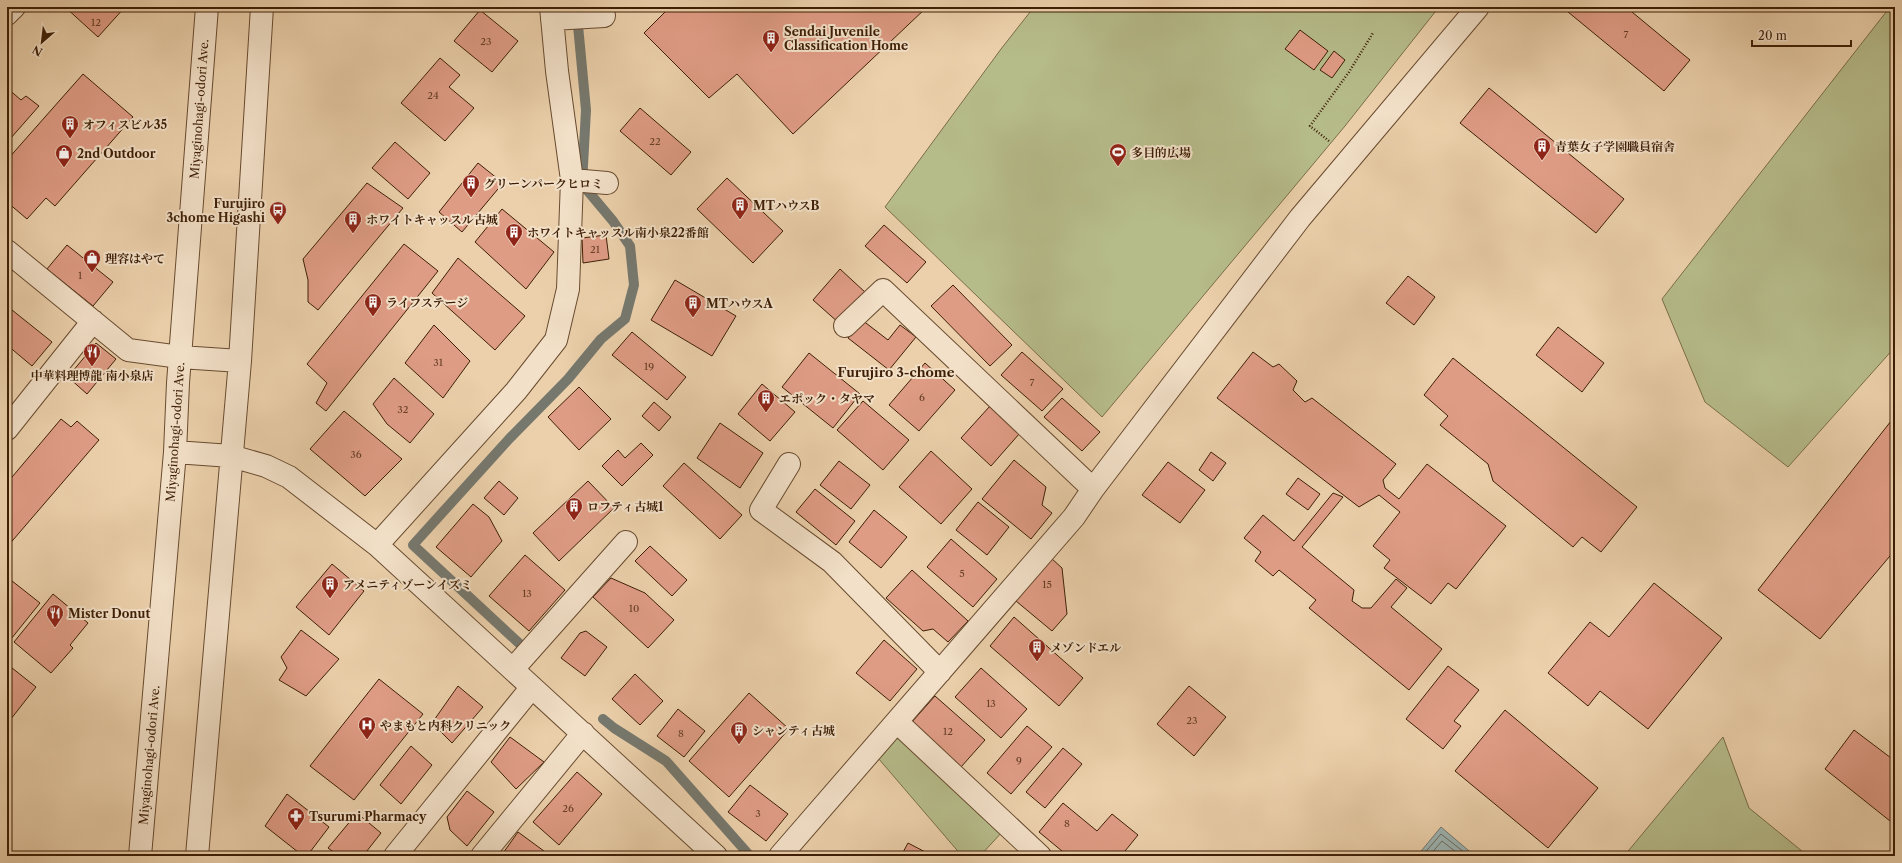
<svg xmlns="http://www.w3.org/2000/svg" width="1902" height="863" font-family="'Libre Caslon Text','Noto Serif JP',serif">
	<rect width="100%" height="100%" fill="#ebd0ab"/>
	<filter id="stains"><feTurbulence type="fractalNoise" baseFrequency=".005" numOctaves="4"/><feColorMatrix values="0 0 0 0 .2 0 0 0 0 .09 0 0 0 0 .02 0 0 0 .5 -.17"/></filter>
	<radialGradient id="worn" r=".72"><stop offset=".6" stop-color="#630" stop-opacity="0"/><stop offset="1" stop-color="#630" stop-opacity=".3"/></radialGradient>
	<!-- green -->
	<path fill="#b6bb8a" stroke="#7a6d48" d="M1034,7H1439L1345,126L1102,417L885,207L1001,49Z
		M1890,7H1895V347L1788,467L1705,402L1662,299Z
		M895,735L1003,831L980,856H962L878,758Z
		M1723,737L1749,808L1808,856H1624Z"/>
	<!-- water -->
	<path fill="#9cb4b3" stroke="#76786e" d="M1441,827L1475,856H1417Z"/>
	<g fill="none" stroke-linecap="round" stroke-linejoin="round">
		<!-- shore -->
		<path stroke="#6d6a5c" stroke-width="1" d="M1422,856L1441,834L1469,856
			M1429,856L1442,841L1461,856"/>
		<!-- stream -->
		<path stroke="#76786e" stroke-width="10" d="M522,646L413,545L509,439L568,379L601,339L625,319L634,285L630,246L613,221L582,184L586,110L577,15
			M603,719L614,728L666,761L750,856"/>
	</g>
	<!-- building -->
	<path fill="#df9c85" stroke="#3e1f06" d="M65,7H125L98,37Z
		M670,7H927L793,134L737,74L709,98L644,33Z
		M1562,7H1626L1690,60L1664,91Z
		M480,10L518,41L492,72L454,41Z
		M1300,30L1328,51L1314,70L1285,49Z
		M1334,51L1345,60L1332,78L1320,70Z
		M440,58L460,75L449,87L474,108L445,141L401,103Z
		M83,74L133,117L55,206L46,198L27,219L7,202V160Z
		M7,88L21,100L26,96L39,106L10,139L7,137Z
		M1489,88L1624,199L1596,233L1460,123Z
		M640,108L691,152L671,175L620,131Z
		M395,142L430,173L408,199L372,168Z
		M478,163L503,183L462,232L439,212Z
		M727,178L783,231L753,263L697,209Z
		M367,183L403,208L318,310L308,302V280L303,259Z
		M502,209L554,252L526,289L475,242Z
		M884,225L926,262L907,283L865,246Z
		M606,235L609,259L583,263L582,238Z
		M404,244L438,271L326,411L316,403L327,383L307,364Z
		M67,245L113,282L93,306L47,269Z
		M458,258L525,316L495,350L432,293Z
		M840,269L866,293L839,323L813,300Z
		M1408,276L1435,297L1414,325L1386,303Z
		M675,280L736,316L712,356L651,320Z
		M953,285L1012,345L990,366L931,306Z
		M7,306L52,342L32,366L7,345Z
		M862,320L888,340L900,325L916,337L889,370L848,338Z
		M434,325L470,361L443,398L405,363Z
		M1558,327L1604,363L1582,392L1536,355Z
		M632,332L686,377L667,400L612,355Z
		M96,343L116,359L87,394L68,377Z
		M1022,352L1063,389L1042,411L1001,375Z
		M1253,352L1273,367L1279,364L1297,381L1293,390L1305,402L1312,398L1396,464L1383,480L1385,488L1399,499L1427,464L1506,526L1456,589L1448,583L1431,604L1384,568L1390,560L1373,546L1400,512L1379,495L1359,507L1217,398Z
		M809,353L860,394L833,428L782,387Z
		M1453,358L1637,507L1601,552L1582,537L1573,547L1493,481L1488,464L1440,425L1448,416L1424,395Z
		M925,363L955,390L919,431L889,405Z
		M394,378L434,414L410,443L387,424L373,404Z
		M762,384L795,412L770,441L738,414Z
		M579,387L611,419L579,450L548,417Z
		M1062,398L1100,432L1082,451L1044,417Z
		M863,401L909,440L883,470L837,430Z
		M654,402L671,417L659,431L642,416Z
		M990,406L1020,433L991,466L961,438Z
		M344,411L402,459L365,496L310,449Z
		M1895,416V550L1820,639L1758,590Z
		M61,419L71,427L77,421L99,440L7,547V483Z
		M720,423L763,453L740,488L697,458Z
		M641,443L653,455L622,486L602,466L618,450L625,458Z
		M931,451L972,489L941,524L899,487Z
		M1211,452L1226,463L1213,481L1199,470Z
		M1014,460L1046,487L1042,505L1052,513L1031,539L982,499Z
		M839,461L870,485L851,509L820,485Z
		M1168,462L1205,490L1180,523L1142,495Z
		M684,463L742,515L720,539L663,486Z
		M1298,478L1320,494L1308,510L1286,494Z
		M499,481L518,498L504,515L484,498Z
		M588,481L614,508L559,561L533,533Z
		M815,489L855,521L836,545L796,512Z
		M1333,493L1343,497L1302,547L1354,590L1352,601L1362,608H1371L1396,579L1407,588L1391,607L1442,649L1409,690L1309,608L1316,600L1279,570L1273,576L1255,561L1261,552L1244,538L1263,515L1294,541Z
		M978,502L1009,527L987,555L956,530Z
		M473,504L489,517L502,541L471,577L436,547Z
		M874,510L907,537L881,568L849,542Z
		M951,539L997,579L973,607L927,567Z
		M650,546L687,580L672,596L635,561Z
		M525,555L565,590L529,631L489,596Z
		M1051,558L1062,568L1067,614L1052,631L1016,601Z
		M332,564L364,591L329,635L296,607Z
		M912,570L968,621L948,642L933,629L923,631L886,598Z
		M7,577L40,603L7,644Z
		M611,578L645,593L674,620L648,648L593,597Z
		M1654,583L1722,638L1648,729L1600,691L1588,706L1548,673L1590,622L1609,637Z
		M53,594L88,623L70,645L73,648L51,673L14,642Z
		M1014,617L1083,678L1059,706L990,646Z
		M301,630L339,659L306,696L279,680L287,668L281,657Z
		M586,631L607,647L585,676L561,658L580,633Z
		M884,640L917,669L890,701L856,673Z
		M7,664L36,687L7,724Z
		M1448,666L1479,690L1454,721L1461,726L1443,749L1406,719Z
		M981,668L1027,709L1001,738L955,697Z
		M635,674L663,701L640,725L612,699Z
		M379,679L423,714L354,800L310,766Z
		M458,686L483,707L452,743L432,723Z
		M1189,686L1226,717L1194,756L1157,724Z
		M749,693L789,729L729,797L689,761Z
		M935,696L985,740L961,767L911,723Z
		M678,709L705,731L684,757L657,736Z
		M1505,710L1598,788L1548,848L1455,771Z
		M1027,726L1052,747L1011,794L987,773Z
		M1854,730L1895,761V825L1825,769Z
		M510,737L544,762L516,789L491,762Z
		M411,746L432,765L401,804L380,785Z
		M1063,748L1082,764L1045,808L1026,792Z
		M577,772L602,794L559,845L533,822Z
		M750,785L788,814L766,841L728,812Z
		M467,791L494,812L467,846L450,830L447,817Z
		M287,794L329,827L307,856H303L265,826Z
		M1063,803L1097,831L1112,814L1138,835L1121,856H1068L1039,832Z
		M357,813L381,833L363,856H339L328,848Z
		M518,832L548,854L547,856H501Z
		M908,843L933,856H901Z
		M581,851L587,856H576Z"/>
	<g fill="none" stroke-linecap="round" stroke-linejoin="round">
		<!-- minor casing -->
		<g stroke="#694b2f" stroke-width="24">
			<path id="minor" d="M7,14L14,7
				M552,19L604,16
				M572,180L607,183
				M7,251L128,350L180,357L240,361
				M7,429L93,321
				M175,452L231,456L266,466L289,477L377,545L716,856
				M789,464L761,510L832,562L940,672
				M1093,489L1300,218L1478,7
				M377,545L516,391L556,340L568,289L572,180L557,71L551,7
				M513,669L626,542
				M897,722L1040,856
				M140,856L175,452L178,383L207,7
				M197,856L240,361L262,7
				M395,856L532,687
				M482,856L583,733
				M780,856L1074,517L1093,489L883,290L845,326"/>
		</g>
		<!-- path -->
		<path stroke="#3e1f06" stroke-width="2.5" stroke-dasharray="1 2" stroke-linecap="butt" d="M1329,141L1310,126L1349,72L1373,33"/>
		<!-- minor -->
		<use href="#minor" stroke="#f2e0c8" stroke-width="22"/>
	</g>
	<!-- icons -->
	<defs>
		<g id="building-pin" transform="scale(0.9)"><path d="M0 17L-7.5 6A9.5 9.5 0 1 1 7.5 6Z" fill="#8f2418" stroke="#f2e0c8"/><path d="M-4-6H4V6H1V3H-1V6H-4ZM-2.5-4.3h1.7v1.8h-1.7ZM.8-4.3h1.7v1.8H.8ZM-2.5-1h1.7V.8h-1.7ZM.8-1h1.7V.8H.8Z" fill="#fff"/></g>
		<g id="stadium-pin" transform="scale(0.9)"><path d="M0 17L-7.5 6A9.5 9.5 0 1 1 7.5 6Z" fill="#8f2418" stroke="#f2e0c8"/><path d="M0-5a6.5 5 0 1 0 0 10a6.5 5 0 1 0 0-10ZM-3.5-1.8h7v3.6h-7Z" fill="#fff"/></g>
		<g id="shop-pin" transform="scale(0.9)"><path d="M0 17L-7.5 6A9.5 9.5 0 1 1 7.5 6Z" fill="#8f2418" stroke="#f2e0c8"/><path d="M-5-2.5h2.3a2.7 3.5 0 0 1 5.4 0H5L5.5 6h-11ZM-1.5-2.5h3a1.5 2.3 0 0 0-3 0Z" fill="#fff"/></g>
		<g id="bus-pin" transform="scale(0.9)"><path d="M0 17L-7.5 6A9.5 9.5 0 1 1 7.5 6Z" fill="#8f2418" stroke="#f2e0c8"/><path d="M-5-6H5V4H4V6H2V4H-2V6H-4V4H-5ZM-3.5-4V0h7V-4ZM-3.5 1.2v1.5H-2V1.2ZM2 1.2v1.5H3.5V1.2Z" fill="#fff"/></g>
		<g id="restaurant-pin" transform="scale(0.9)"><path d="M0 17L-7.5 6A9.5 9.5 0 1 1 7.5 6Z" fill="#8f2418" stroke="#f2e0c8"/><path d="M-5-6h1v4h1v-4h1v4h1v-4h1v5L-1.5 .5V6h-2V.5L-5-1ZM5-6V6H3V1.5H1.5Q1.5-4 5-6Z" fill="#fff"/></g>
		<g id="hospital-pin" transform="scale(0.9)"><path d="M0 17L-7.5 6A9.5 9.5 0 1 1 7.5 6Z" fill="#8f2418" stroke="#f2e0c8"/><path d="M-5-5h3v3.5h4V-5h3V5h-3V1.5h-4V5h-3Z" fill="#fff"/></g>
		<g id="pharmacy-pin" transform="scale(0.9)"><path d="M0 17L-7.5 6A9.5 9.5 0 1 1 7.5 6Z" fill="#8f2418" stroke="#f2e0c8"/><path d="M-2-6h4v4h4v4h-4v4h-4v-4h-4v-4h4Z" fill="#fff"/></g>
	</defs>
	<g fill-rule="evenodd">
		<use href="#building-pin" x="771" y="38"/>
		<use href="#building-pin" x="70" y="124"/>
		<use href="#building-pin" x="1542" y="146"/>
		<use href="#stadium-pin" x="1118" y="152"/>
		<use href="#shop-pin" x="64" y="153"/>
		<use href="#building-pin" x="471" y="183"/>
		<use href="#building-pin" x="740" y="205"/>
		<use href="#bus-pin" x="278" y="210"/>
		<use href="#building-pin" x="353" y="219"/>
		<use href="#building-pin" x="514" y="232"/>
		<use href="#shop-pin" x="92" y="258"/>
		<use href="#building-pin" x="373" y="302"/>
		<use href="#building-pin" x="693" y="303"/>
		<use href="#restaurant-pin" x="92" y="352"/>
		<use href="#building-pin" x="766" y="398"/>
		<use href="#building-pin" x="574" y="506"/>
		<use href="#building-pin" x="330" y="584"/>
		<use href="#restaurant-pin" x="55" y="613"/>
		<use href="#building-pin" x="1037" y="647"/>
		<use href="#hospital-pin" x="367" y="725"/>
		<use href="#building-pin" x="739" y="730"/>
		<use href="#pharmacy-pin" x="296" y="816"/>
	</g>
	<g text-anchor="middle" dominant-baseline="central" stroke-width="4" stroke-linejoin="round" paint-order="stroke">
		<!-- number labels -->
		<g font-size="10" fill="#663e26">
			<text x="96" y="22">12</text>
			<text x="1626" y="34">7</text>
			<text x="486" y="41">23</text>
			<text x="433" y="95">24</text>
			<text x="655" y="141">22</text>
			<text x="595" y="249">21</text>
			<text x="80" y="275">1</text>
			<text x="438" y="362">31</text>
			<text x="649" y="366">19</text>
			<text x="1032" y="382">7</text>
			<text x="922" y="397">6</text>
			<text x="403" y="409">32</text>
			<text x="356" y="454">36</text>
			<text x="962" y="573">5</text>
			<text x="1047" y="584">15</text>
			<text x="527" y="593">13</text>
			<text x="634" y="608">10</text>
			<text x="991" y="703">13</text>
			<text x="1192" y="720">23</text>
			<text x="948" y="731">12</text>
			<text x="681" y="733">8</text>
			<text x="1019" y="760">9</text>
			<text x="568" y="808">26</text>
			<text x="758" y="813">3</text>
			<text x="1067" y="823">8</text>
		</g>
		<!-- poi labels -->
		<g font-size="12" font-weight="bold" fill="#3e1f06" stroke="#f2e0c8" text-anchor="start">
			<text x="784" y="31">Sendai Juvenile<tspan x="784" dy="14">Classification Home</tspan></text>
			<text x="83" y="124">オフィスビル35</text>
			<text x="1555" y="146">青葉女子学園職員宿舎</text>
			<text x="1131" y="152">多目的広場</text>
			<text x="77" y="153">2nd Outdoor</text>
			<text x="484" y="183">グリーンパークヒロミ</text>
			<text x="265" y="203" text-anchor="end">Furujiro<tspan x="265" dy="14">3chome Higashi</tspan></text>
			<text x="753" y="205">MTハウスB</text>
			<text x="366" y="219">ホワイトキャッスル古城</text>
			<text x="527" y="232">ホワイトキャッスル南小泉22番館</text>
			<text x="105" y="258">理容はやて</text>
			<text x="386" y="302">ライフステージ</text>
			<text x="706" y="303">MTハウスA</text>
			<text x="92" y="375" text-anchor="middle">中華料理博龍 南小泉店</text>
			<text x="779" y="398">エポック・タヤマ</text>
			<text x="587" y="506">ロフティ古城1</text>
			<text x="343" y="584">アメニティゾーンイズミ</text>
			<text x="68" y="613">Mister Donut</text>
			<text x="1050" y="647">メゾンドエル</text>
			<text x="380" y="725">やまもと内科クリニック</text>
			<text x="752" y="730">シャンティ古城</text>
			<text x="309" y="816">Tsurumi Pharmacy</text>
		</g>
		<!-- street labels -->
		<g font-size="12" fill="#3e1f06" stroke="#f2e0c8">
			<text transform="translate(199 109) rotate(-86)">Miyaginohagi-odori Ave.</text>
			<text transform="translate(175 432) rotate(-86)">Miyaginohagi-odori Ave.</text>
			<text transform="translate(149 755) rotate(-85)">Miyaginohagi-odori Ave.</text>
		</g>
		<!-- neighbourhood labels -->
		<g font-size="13" font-weight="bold" fill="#3e1f06" stroke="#f2e0c8">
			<text x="896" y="372">Furujiro 3-chome</text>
		</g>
	</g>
	<!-- margin -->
	<rect width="1902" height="863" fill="none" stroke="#ebd0ab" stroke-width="24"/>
	<rect x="8" y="8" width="1886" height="847" fill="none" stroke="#3e1f06" stroke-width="2"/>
	<rect x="12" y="12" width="1878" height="839" fill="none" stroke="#3e1f06"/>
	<!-- north arrow -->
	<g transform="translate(42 42) rotate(208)" stroke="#f2e0c8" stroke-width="3" paint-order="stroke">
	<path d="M0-3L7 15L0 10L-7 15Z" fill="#3e1f06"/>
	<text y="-6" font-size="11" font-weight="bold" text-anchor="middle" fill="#3e1f06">N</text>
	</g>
	<!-- scale -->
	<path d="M1752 40v6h99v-6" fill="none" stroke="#3e1f06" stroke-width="2"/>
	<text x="1758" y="40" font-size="12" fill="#3e1f06" stroke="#f2e0c8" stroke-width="3" paint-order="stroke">20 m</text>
	<rect width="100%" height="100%" filter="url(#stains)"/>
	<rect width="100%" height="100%" fill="url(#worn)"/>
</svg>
